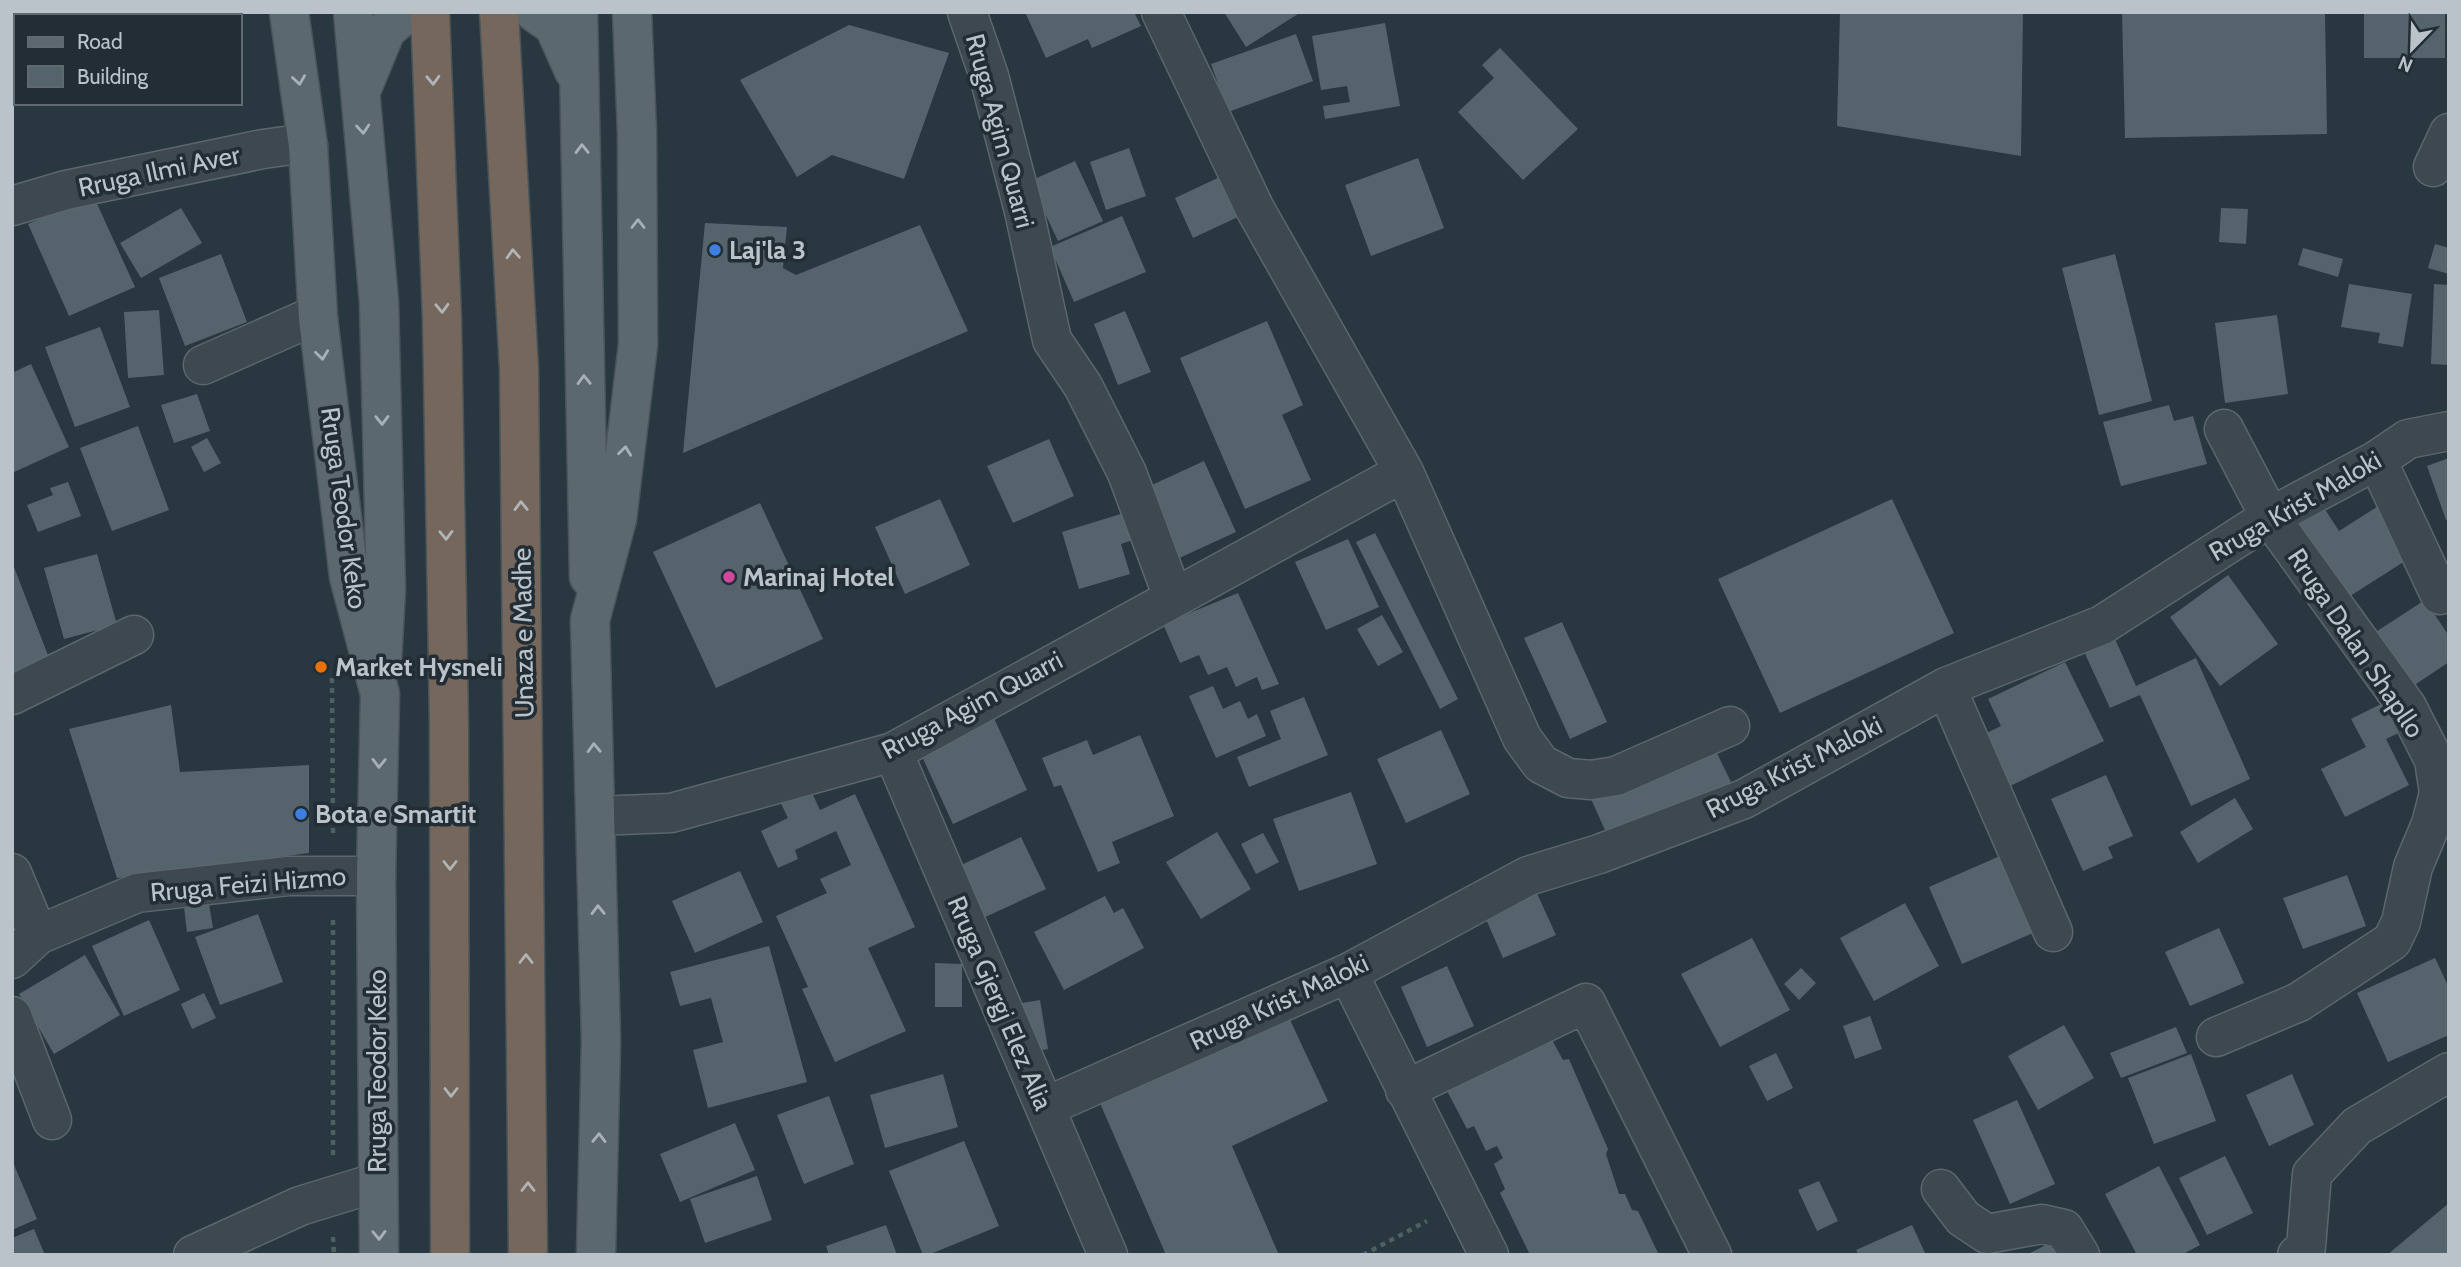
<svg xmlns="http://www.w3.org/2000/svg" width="2461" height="1267" font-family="Cabin,sans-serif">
	<rect width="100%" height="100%" fill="#293740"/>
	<!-- building -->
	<path fill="#55646c" d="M33,12H202L203,16H34Z
		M1025,12H1134L1141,26L1092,48L1088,39L1046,58Z
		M1224,12H1301L1246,47Z
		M1840,12H2023L2021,156L1837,126Z
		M2122,12H2325L2327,134L2125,138Z
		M2364,12H2445V58H2364Z
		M1385,23L1400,106L1325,119L1323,106L1350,102L1347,86L1321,90L1312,36Z
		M849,25L949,53L904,179L832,155L797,177L740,80Z
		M1296,34L1313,81L1228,112L1211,64Z
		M1500,48L1578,129L1523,180L1458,112L1494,78L1482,65Z
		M1129,148L1146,196L1106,210L1090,162Z
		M1418,158L1444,228L1371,256L1345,185Z
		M1075,161L1103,221L1058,241L1030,181Z
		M1222,176L1240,216L1193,238L1175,198Z
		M93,195L135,287L69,316L28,224Z
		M181,208L202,243L141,278L120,243Z
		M2221,208L2248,209L2246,244L2219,242Z
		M1122,216L1146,272L1074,302L1050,247Z
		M705,223L787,227L783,268L796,275L920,225L968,331L683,453Z
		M2435,244L2449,248V274L2428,268Z
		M2303,248L2343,259L2338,277L2298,265Z
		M221,254L247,322L185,346L159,278Z
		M2115,254L2152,401L2099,415L2062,268Z
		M2349,284L2412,294L2403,347L2378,343L2380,333L2341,327Z
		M2434,284L2449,285V365L2431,364Z
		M159,310L164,375L128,378L124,312Z
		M1125,311L1151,372L1118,385L1094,324Z
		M2277,315L2288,394L2225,403L2215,323Z
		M1267,321L1303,405L1282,415L1311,480L1245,509L1180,358Z
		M100,327L130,407L75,427L45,347Z
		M31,364L69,447L12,473V373Z
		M197,394L210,431L174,443L161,405Z
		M2169,405L2174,421L2193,416L2207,464L2121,486L2103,422Z
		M138,426L169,510L112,531L80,448Z
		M207,438L221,463L204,472L191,447Z
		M1049,439L1074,496L1013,523L987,466Z
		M2449,458V518L2446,520L2427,466Z
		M1204,461L1236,532L1175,560L1143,489Z
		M68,482L81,516L38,532L27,505L53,495L50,488Z
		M940,499L970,565L905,594L875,527Z
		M1892,499L1954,633L1780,713L1718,579Z
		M760,503L823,639L716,688L653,552Z
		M2380,505L2413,556L2347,598L2285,532L2324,508L2339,531Z
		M1124,513L1133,540L1121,544L1130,574L1079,589L1062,532Z
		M1375,533L1458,699L1440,709L1356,542Z
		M1348,539L1379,607L1326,630L1295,562Z
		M97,554L117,625L64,639L44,568Z
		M12,562L51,663L12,678Z
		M2228,575L2278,644L2220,686L2170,617Z
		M1238,593L1279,684L1262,690L1257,677L1236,687L1227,667L1208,675L1199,655L1180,663L1163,624Z
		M2425,600L2449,636V662L2407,690L2371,635Z
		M1382,615L1403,652L1378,666L1357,629Z
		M1562,622L1607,722L1570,739L1524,638Z
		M2111,630L2136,686L2196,658L2250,779L2191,806L2140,695L2110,708L2081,645Z
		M2065,662L2104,741L2008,787L1983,735L2001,726L1988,699Z
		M1213,686L1223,709L1240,701L1248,719L1257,714L1266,736L1216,758L1189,696Z
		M1304,697L1328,755L1249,787L1237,757L1281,739L1270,711Z
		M2391,699L2407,729L2386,739L2409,785L2345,817L2321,769L2366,747L2351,719Z
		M171,705L180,772L309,765V853L117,878L69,729Z
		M993,716L1027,790L953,824L919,750Z
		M1441,730L1470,794L1406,823L1377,759Z
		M1140,735L1174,816L1112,842L1120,863L1098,872L1061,785L1054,787L1042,758L1087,740L1093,755Z
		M1712,743L1731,782L1609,839L1591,799Z
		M2106,775L2133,836L2108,847L2113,858L2083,871L2051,799Z
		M807,782L820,810L855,794L915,927L868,948L906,1031L835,1062L802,989L808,987L776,916L827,893L820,879L851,865L836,831L795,850L798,859L778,868L761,831L788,818L777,795Z
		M1351,792L1377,864L1299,891L1273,819Z
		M2235,798L2253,829L2198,863L2180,832Z
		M1217,832L1251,889L1201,919L1166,862Z
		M1263,833L1279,862L1256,874L1241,844Z
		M1021,837L1046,889L983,918L959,866Z
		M2000,856L2033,933L1962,964L1929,887Z
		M740,871L763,922L695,953L672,901Z
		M2347,875L2366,926L2303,949L2283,898Z
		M1534,887L1556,935L1503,958L1482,910Z
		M1105,896L1114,913L1123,908L1144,948L1064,990L1034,932Z
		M1905,903L1939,966L1874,1001L1840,938Z
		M209,904L213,928L187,932L184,907Z
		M258,914L283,982L220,1005L195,937Z
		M149,920L180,990L124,1016L92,946Z
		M2219,928L2244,983L2190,1006L2165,952Z
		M1752,938L1790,1010L1720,1047L1681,974Z
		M769,946L807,1082L708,1108L693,1050L723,1042L711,998L680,1006L670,972Z
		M85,955L120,1015L54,1054L19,994Z
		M2435,958L2449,988V1035L2388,1062L2357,993Z
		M935,963L962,964V1007H935Z
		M1447,966L1474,1026L1427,1047L1401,987Z
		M1801,968L1816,983L1799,1000L1784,984Z
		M204,993L216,1018L192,1029L181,1004Z
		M1040,1000L1048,1049L1029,1052L1022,1003Z
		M1284,1007L1328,1101L1232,1146L1279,1255H1166L1096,1094Z
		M1870,1016L1882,1049L1855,1059L1843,1026Z
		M2064,1025L2094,1078L2038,1110L2008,1056Z
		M2176,1027L2187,1053L2121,1078L2110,1053Z
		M1551,1038L1563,1060L1569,1059L1608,1149L1606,1154L1619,1194H1625L1632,1210L1638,1211L1659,1255H1530L1500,1193L1505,1189L1494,1164L1503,1158L1497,1146L1486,1151L1474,1126L1467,1129L1446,1089Z
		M1776,1053L1793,1088L1767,1101L1749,1066Z
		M2191,1054L2216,1121L2154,1144L2128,1078Z
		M943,1074L958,1127L885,1148L870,1095Z
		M2292,1074L2314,1125L2269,1146L2246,1095Z
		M829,1096L854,1164L804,1184L777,1115Z
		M2017,1100L2055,1184L2010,1204L1973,1120Z
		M735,1123L755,1170L680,1202L660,1154Z
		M964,1141L999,1226L928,1255H923L889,1171Z
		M2225,1156L2253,1213L2207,1235L2179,1178Z
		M12,1160L37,1219L12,1230Z
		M2159,1166L2200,1245L2181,1255H2137L2105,1194Z
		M757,1176L772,1220L705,1243L690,1199Z
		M1819,1181L1838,1221L1817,1231L1798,1190Z
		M2449,1203V1255H2387Z
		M886,1225L897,1255H829L826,1246Z
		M1912,1225L1926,1255H1859L1856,1250Z
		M34,1229L45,1255H12V1238Z
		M2050,1243L2056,1255H2026Z"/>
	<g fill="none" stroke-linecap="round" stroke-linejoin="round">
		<!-- minor casing -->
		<g stroke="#5b666d" stroke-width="41">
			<path id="minor" d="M967,12L989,76L1024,211L1052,340L1083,386L1127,473L1173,597
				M1161,12L1255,209L1404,472L1522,738L1541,764L1568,778L1591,780L1616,776L1730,726
				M2433,167L2449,133
				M12,206L66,190L263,149L292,145L308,146
				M203,365L307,319L318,318
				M2377,460L2440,595
				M1946,687L2053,932
				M12,695L134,635
				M893,752L1108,1255
				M596,816L671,813L893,752L1404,472
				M12,873L38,935
				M12,959L38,935L137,893L289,876H376
				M1348,973L1489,1255
				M12,1016L52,1120
				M2216,1037L2299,1002L2392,941L2401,922L2413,867L2431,824L2439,793L2434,760L2407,707L2270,517L2224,429
				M1405,1090L1586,1003L1712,1255
				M1045,1107L1348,973L1528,876L1599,854L1744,799L1946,687L2102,625L2270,517L2377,460L2408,439L2449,431
				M1941,1189L1963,1218L1987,1234L2042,1224L2064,1229L2080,1255
				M193,1255L300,1206L378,1182
				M2297,1255L2306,1247L2312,1174L2357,1126L2449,1072"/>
		</g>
		<!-- major casing -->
		<g stroke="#4a545c" stroke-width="41">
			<path id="major" d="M289,12L308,146L318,318L349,577L380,694L376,876L379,1255
				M353,12L379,302L386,590L382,661
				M534,12L554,26L574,71
				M578,12L589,577
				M363,86L386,30L408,12
				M596,1255L601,1041L590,620L617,519L638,345L637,133L632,12"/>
		</g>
		<!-- highway casing -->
		<g stroke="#48535a" stroke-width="41">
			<path id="highway" d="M430,12L442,319L449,723L450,1255
				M499,12L519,369L528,1255"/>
		</g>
		<!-- path -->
		<path stroke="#4e6160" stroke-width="4.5" stroke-dasharray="5 5" stroke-linecap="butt" d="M332,678L333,837
			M333,1155V916
			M333,1237L334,1255
			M1363,1255L1427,1221"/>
		<!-- minor -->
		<use href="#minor" stroke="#3d4850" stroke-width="38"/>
		<!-- major -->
		<use href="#major" stroke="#5c6870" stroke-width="38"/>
		<!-- highway -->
		<use href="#highway" stroke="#75675b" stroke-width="38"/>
	</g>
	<!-- one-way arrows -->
	<defs><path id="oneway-chevron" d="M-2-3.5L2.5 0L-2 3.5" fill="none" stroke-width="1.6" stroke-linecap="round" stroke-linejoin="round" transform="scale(1.75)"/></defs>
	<g stroke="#a7b1b8">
		<use href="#oneway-chevron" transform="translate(299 80) rotate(82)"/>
		<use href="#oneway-chevron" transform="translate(363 129) rotate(85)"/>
		<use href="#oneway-chevron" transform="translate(582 149) rotate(-91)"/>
		<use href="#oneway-chevron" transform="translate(638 224) rotate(-90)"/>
		<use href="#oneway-chevron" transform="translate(322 355) rotate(83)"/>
		<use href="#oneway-chevron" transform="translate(584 380) rotate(-91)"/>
		<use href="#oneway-chevron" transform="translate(382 420) rotate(89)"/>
		<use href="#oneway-chevron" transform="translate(625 451) rotate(-83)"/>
		<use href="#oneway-chevron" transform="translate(594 748) rotate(-92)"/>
		<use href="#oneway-chevron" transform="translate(379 763) rotate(91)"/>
		<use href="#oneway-chevron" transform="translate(598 910) rotate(-91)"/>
		<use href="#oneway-chevron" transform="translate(599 1138) rotate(-89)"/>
		<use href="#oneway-chevron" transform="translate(379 1235) rotate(89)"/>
	</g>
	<g stroke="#b0b5b9">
		<use href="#oneway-chevron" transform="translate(433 80) rotate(88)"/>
		<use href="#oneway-chevron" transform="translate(513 254) rotate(-93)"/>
		<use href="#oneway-chevron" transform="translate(442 308) rotate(88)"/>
		<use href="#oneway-chevron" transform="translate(521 506) rotate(-91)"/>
		<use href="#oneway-chevron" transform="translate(446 535) rotate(89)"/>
		<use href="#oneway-chevron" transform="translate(450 865) rotate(90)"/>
		<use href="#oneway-chevron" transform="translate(526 959) rotate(-90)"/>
		<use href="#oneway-chevron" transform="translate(451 1092) rotate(90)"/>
		<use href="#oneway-chevron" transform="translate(528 1187) rotate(-90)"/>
	</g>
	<!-- markers -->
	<g fill="#3f7fe0" stroke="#222d35" stroke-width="2.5">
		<circle cx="715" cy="250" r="7"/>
		<circle cx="301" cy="814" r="7"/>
	</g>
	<circle fill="#d1479c" stroke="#222d35" stroke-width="2.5" cx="729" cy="577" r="7"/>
	<circle fill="#e8710a" stroke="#222d35" stroke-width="2.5" cx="321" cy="667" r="7"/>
	<g text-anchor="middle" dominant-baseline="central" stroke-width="7" stroke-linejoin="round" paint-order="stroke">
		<!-- street labels -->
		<g font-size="26" fill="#bac3ca" stroke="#222d35">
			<text transform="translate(1000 131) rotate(75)">Rruga Agim Quarri</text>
			<text transform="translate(159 171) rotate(-12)">Rruga Ilmi Aver</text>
			<text transform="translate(2295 506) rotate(-30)">Rruga Krist Maloki</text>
			<text transform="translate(344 508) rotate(82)">Rruga Teodor Keko</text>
			<text transform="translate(523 633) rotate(-91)">Unaza e Madhe</text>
			<text transform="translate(2356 643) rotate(56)">Rruga Dalan Shapllo</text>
			<text transform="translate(972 705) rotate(-28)">Rruga Agim Quarri</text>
			<text transform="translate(1794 767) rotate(-27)">Rruga Krist Maloki</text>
			<text transform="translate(248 884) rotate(-5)">Rruga Feizi Hizmo</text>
			<text transform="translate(1279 1002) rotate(-25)">Rruga Krist Maloki</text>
			<text transform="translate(1000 1003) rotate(67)">Rruga Gjergj Elez Alia</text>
			<text transform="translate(377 1071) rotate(-90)">Rruga Teodor Keko</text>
		</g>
		<!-- poi labels -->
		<g font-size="26" font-weight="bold" fill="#bac3ca" stroke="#222d35" text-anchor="start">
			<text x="729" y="250">Laj'la 3</text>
			<text x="743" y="577">Marinaj Hotel</text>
			<text x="335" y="667">Market Hysneli</text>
			<text x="315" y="814">Bota e Smartit</text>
		</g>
	</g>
	<!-- border -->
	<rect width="2461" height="1267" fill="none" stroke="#bac3ca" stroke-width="28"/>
	<!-- legend -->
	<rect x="14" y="14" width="228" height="91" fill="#222d35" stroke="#5f6971" stroke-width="2"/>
	<rect x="28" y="37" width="35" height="10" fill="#5c6870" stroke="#5f6971" stroke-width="2"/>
	<text x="77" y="49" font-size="21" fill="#bac3ca">Road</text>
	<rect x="28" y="66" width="35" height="21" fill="#55646c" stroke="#5f6971" stroke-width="2"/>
	<text x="77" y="84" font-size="21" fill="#bac3ca">Building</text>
	<!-- north arrow -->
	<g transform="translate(2412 49) rotate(203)" stroke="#222d35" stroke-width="5" paint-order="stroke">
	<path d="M0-5L12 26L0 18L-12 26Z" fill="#bac3ca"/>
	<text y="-10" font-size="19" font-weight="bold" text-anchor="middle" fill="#bac3ca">N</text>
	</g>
</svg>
